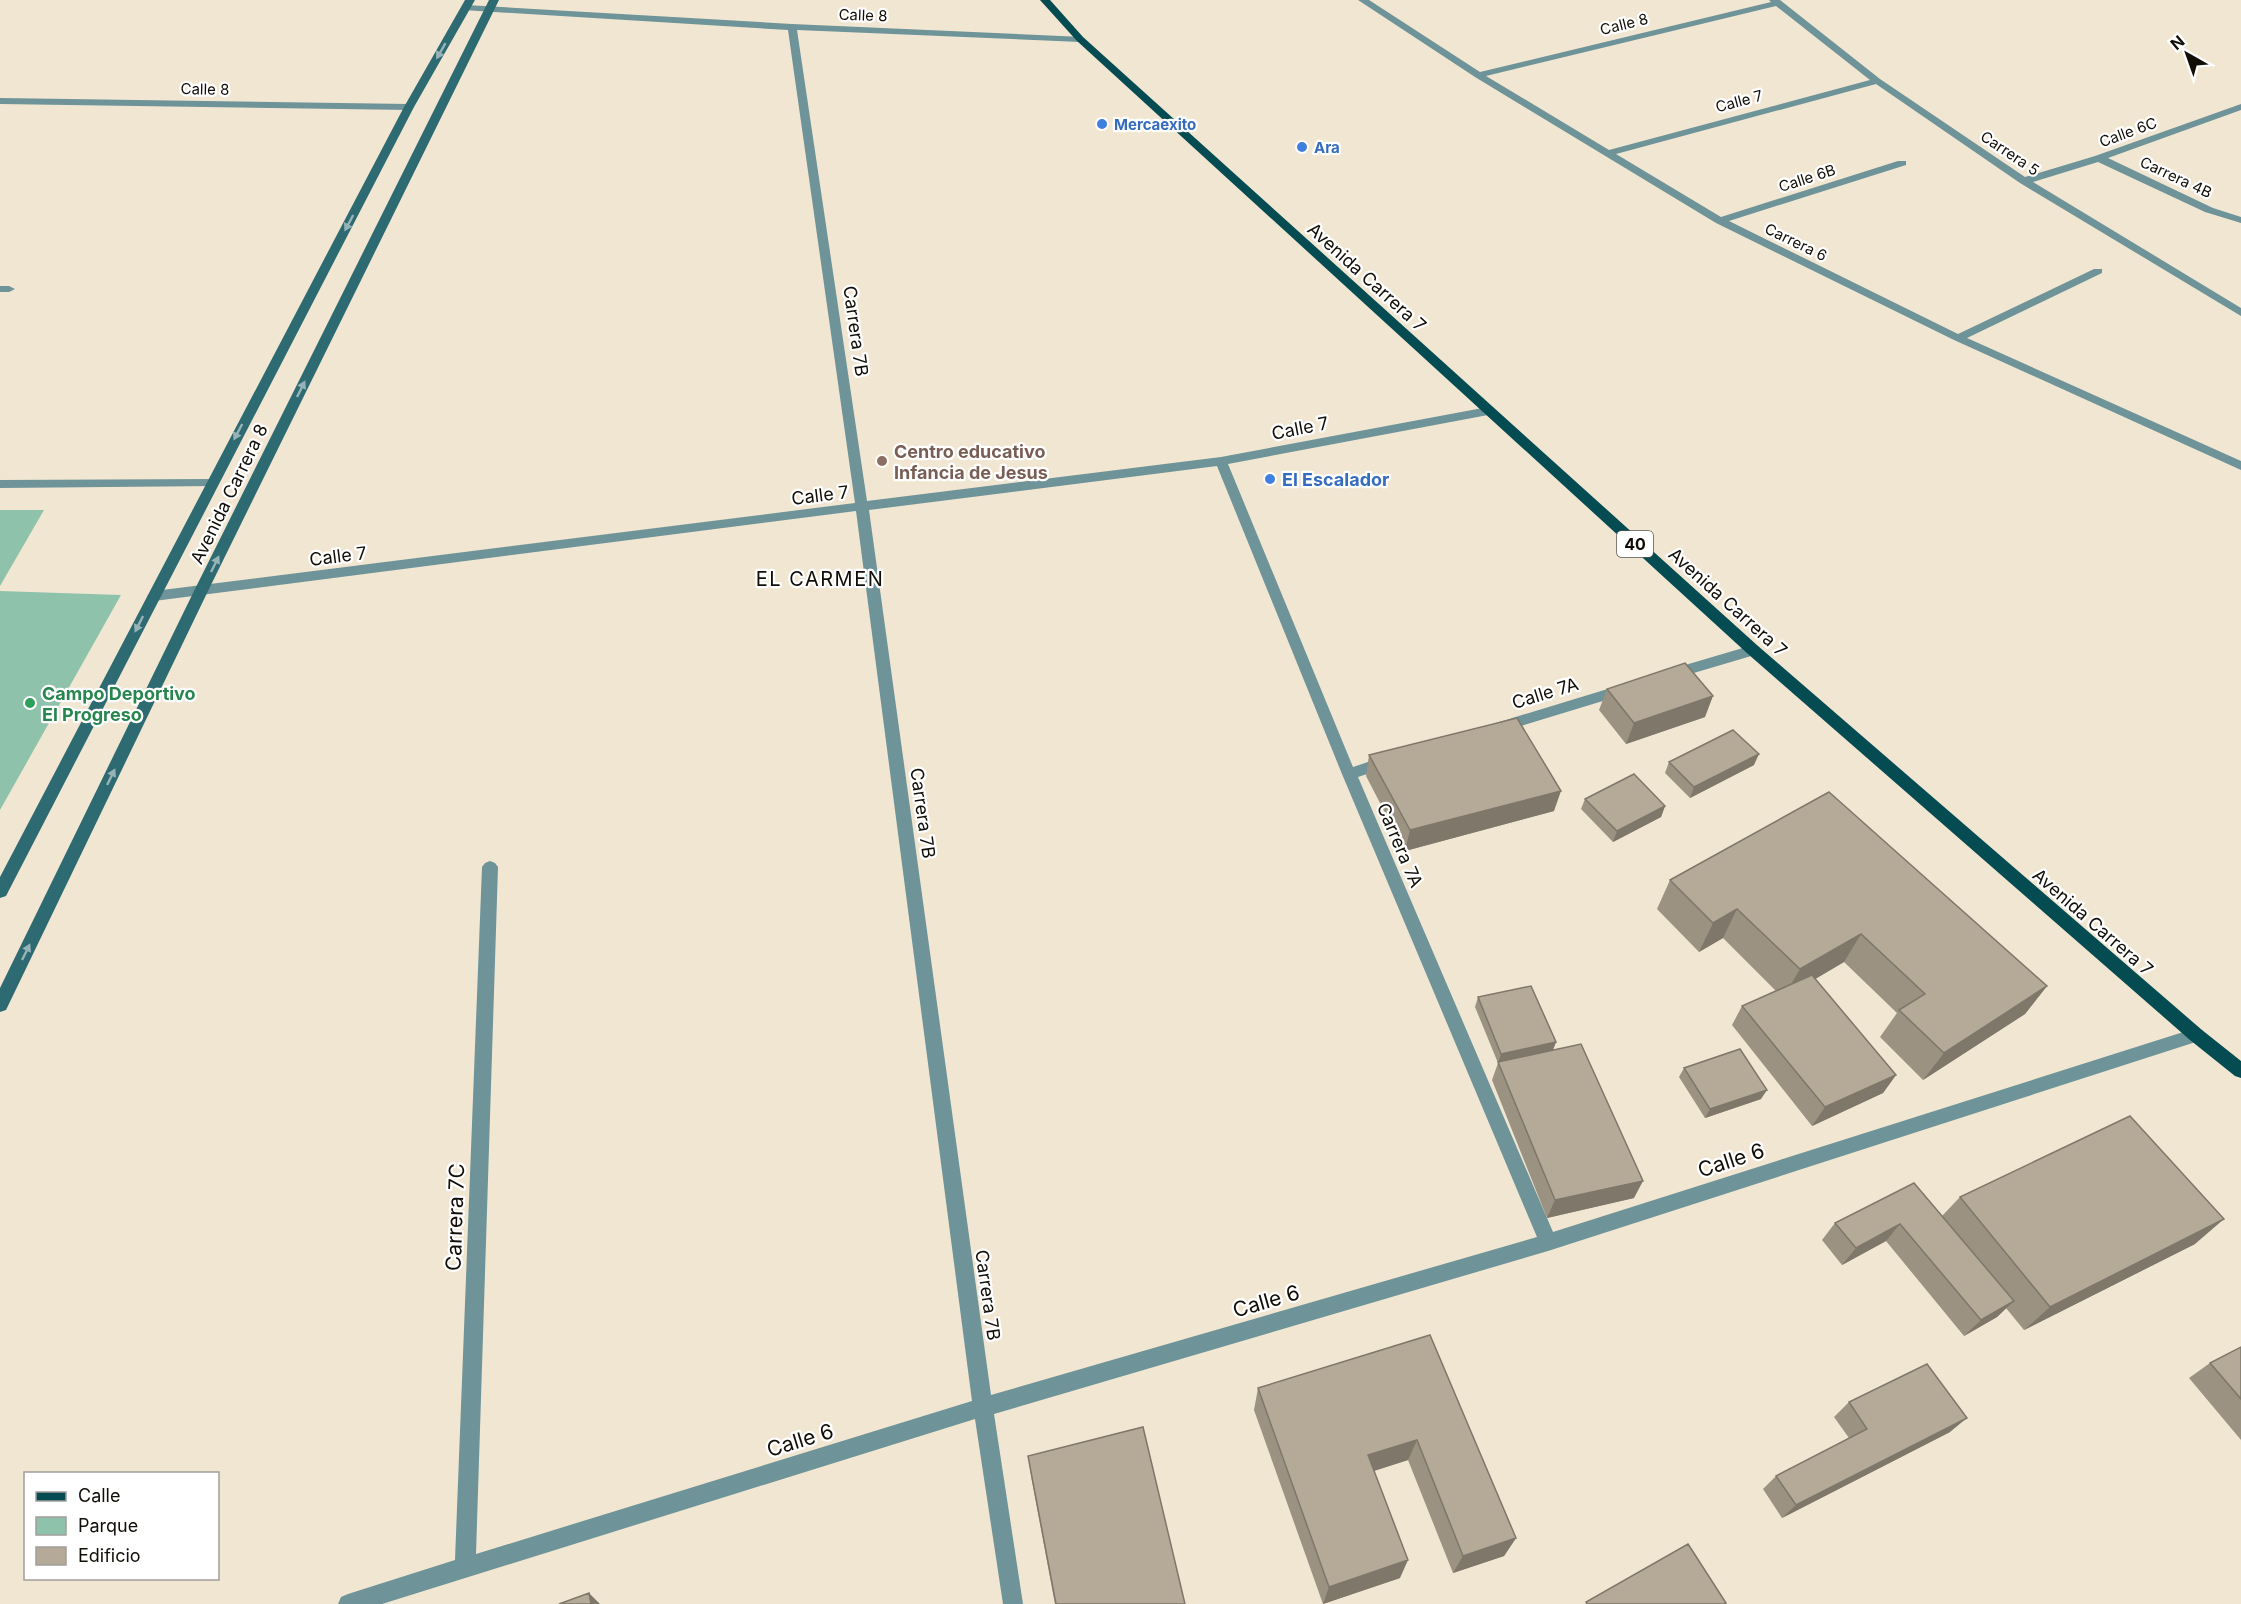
<svg xmlns="http://www.w3.org/2000/svg" width="2241" height="1604" font-family="Inter,sans-serif">
	<rect width="100%" height="100%" fill="#f1e6d2"/>
	<!-- green -->
	<path fill="#8ec2aa" d="M0,510H44L0,586Z
		M0,591L121,595L0,810Z"/>
	<g fill="none" stroke-linecap="round" stroke-linejoin="round">
		<!-- street -->
		<path fill="#6e9398" fill-rule="evenodd" d="M1358,0H1369L1480,72L1771,2L1769,0H1780L1880,79L2025,177L2095,156L2241,104V110L2108,158L2213,208L2241,217V223L2205,212L2098,162L2033,182L2241,308V316L2020,183L1876,84L1616,154L1721,217L1898,161H1906V165L1729,221L1958,334L2094,269H2102V273L1967,338L2241,461V470L1954,340L1716,223L1475,77ZM1776,6L1870,80L1609,150L1486,76Z
			M466,5L792,24L1083,37V41L1080,42L797,30L867,501L1221,457L1488,407L1492,408L1494,411L1488,415L1228,464L1353,767L1386,756L1391,758L1393,762L1391,766L1358,777L1553,1232L2196,1028L2202,1030L2204,1035L2202,1040L1548,1251L994,1414L1023,1604H1003L975,1419L382,1604H338L341,1597L348,1594L455,1560L482,867L485,863L490,861L495,863L498,867L476,1554L972,1401L856,511L154,601L147,596L154,591L855,503L788,30L463,10L461,8ZM1217,466L1342,774L1537,1237L991,1395L869,510Z
			M0,98L409,104L414,107L409,110L0,104Z
			M0,286H9L15,289L9,292H0Z
			M212,479L218,483L216,486L0,488V480Z
			M1753,645L1758,646L1760,650L1758,654L1670,680L1663,675L1665,671Z
			M1624,684L1629,685L1631,689L1629,693L1501,732L1494,727L1496,723Z"/>
		<!-- secondary -->
		<path fill="#2e6a71" fill-rule="evenodd" d="M465,0H475L414,107L6,896L0,898V877L404,107Z
			M489,0H499L208,591L6,1010L0,1012V988L194,591Z"/>
		<!-- primary -->
		<path fill="#054b52" fill-rule="evenodd" d="M1040,0H1050L1083,37L1758,646L2202,1030L2241,1061V1078L2235,1076L2190,1040L1748,654L1077,41Z"/>
	</g>
	<!-- wall -->
	<path fill="#9b9282" d="M1607,689L1705,717L1626,744L1599,710Z
		M1369,755L1554,811L1405,851L1366,776Z
		M1669,762L1754,765L1690,798L1665,773Z
		M1585,799L1665,806L1661,817L1613,842L1581,809Z
		M1670,880L2047,986L2025,1014L1923,1080L1880,1037L1897,1013L1844,962L1815,979L1896,1075L1883,1093L1812,1126L1732,1025L1742,1006L1776,991L1723,938L1699,952L1657,909Z
		M1478,997L1556,1042L1553,1050L1634,1198L1547,1218L1492,1080L1498,1063L1475,1007Z
		M1684,1068L1761,1099L1705,1118L1679,1077Z
		M1960,1197L2195,1244L2024,1330L2006,1308L1997,1317L1964,1336L1886,1241L1842,1265L1822,1240L1835,1223L1942,1216Z
		M1430,1335L1516,1538L1504,1556L1453,1573L1408,1460L1374,1471L1400,1578L1323,1604L1254,1410L1258,1388Z
		M2241,1347V1440L2189,1378L2210,1363Z
		M1849,1402L1950,1432L1782,1518L1763,1489L1776,1476L1849,1438L1834,1417Z
		M1028,1456L1185,1604H1055L1031,1476Z"/>
	<!-- shaded-wall -->
	<path fill="#7e776a" d="M1713,696L1705,717L1626,744L1634,723Z
		M1759,754L1754,765L1690,798L1694,787Z
		M1561,791L1554,811L1405,851L1410,830Z
		M1665,806L1661,817L1613,842L1617,831Z
		M1737,909L1723,938L1699,952L1713,923Z
		M1861,934L1844,962L1783,998L1800,969Z
		M2047,986L2025,1014L1923,1080L1944,1053Z
		M1556,1042L1552,1052L1498,1063L1501,1054Z
		M1896,1075L1883,1093L1812,1126L1825,1107Z
		M1767,1090L1761,1099L1705,1118L1710,1109Z
		M1643,1181L1634,1198L1547,1218L1555,1200Z
		M2224,1219L2195,1244L2024,1330L2050,1307Z
		M1900,1224L1886,1241L1842,1265L1856,1248Z
		M2014,1301L1997,1317L1964,1336L1981,1320Z
		M1967,1418L1950,1432L1782,1518L1796,1505Z
		M1417,1440L1408,1460L1361,1475L1368,1455Z
		M1516,1538L1504,1556L1453,1573L1463,1556Z
		M1408,1560L1400,1578L1323,1604L1329,1587Z
		M589,1593L600,1604H591Z"/>
	<!-- building -->
	<path fill="#b4aa97" stroke="#7e776a" stroke-width="1.5" d="M1685,663L1713,696L1634,723L1607,689Z
		M1517,718L1561,791L1410,830L1369,755Z
		M1733,730L1759,754L1694,787L1669,762Z
		M1634,774L1665,806L1617,831L1585,799Z
		M1829,792L2047,986L1944,1053L1899,1010L1925,994L1861,934L1800,969L1737,909L1713,923L1670,880Z
		M1812,975L1896,1075L1825,1107L1742,1006Z
		M1531,986L1556,1042L1501,1054L1478,997Z
		M1581,1044L1643,1181L1555,1200L1498,1062Z
		M1740,1049L1767,1090L1710,1109L1684,1068Z
		M2130,1116L2224,1219L2050,1307L1960,1197Z
		M1914,1183L2014,1301L1981,1320L1900,1224L1856,1248L1835,1223Z
		M1430,1335L1516,1538L1463,1556L1417,1440L1368,1455L1408,1560L1329,1587L1258,1388Z
		M2241,1347V1399L2210,1363Z
		M1927,1364L1967,1418L1796,1505L1776,1476L1867,1429L1849,1402Z
		M1143,1427L1185,1604H1056L1028,1456Z
		M1688,1544L1726,1603L1724,1604H1587L1586,1602Z
		M589,1593L591,1604H559Z"/>
	<!-- one-way arrows -->
	<defs><path id="oneway-solid" d="M-6-.8H1V-3.2L6.5 0L1 3.2V.8H-6Z" transform="scale(1.5)"/></defs>
	<g fill="#96b4b8">
		<use href="#oneway-solid" transform="translate(441 51) rotate(120)"/>
		<use href="#oneway-solid" transform="translate(349 223) rotate(118)"/>
		<use href="#oneway-solid" transform="translate(301 389) rotate(-64)"/>
		<use href="#oneway-solid" transform="translate(238 432) rotate(118)"/>
		<use href="#oneway-solid" transform="translate(215 564) rotate(-64)"/>
		<use href="#oneway-solid" transform="translate(139 624) rotate(117)"/>
		<use href="#oneway-solid" transform="translate(111 777) rotate(-64)"/>
		<use href="#oneway-solid" transform="translate(26 952) rotate(-64)"/>
	</g>
	<!-- markers -->
	<g fill="#3f7fe0" stroke="#fff" stroke-width="2">
		<circle cx="1102" cy="124" r="6"/>
		<circle cx="1302" cy="147" r="6"/>
		<circle cx="1270" cy="479" r="6"/>
	</g>
	<circle fill="#8d6e63" stroke="#fff" stroke-width="2" cx="882" cy="461" r="6"/>
	<circle fill="#2e9e5b" stroke="#fff" stroke-width="2" cx="30" cy="703" r="6"/>
	<g text-anchor="middle" dominant-baseline="central" stroke-width="4.5" stroke-linejoin="round" paint-order="stroke">
		<!-- far-street labels -->
		<g font-size="15" fill="#110e07" stroke="#fff">
			<text transform="translate(863 15) rotate(2)">Calle 8</text>
			<text transform="translate(1624 24) rotate(-14)">Calle 8</text>
			<text transform="translate(205 89) rotate(1)">Calle 8</text>
			<text transform="translate(1739 101) rotate(-15)">Calle 7</text>
			<text transform="translate(2128 132) rotate(-20)">Calle 6C</text>
			<text transform="translate(2010 153) rotate(34)">Carrera 5</text>
			<text transform="translate(2176 177) rotate(25)">Carrera 4B</text>
			<text transform="translate(1807 178) rotate(-18)">Calle 6B</text>
			<text transform="translate(1796 242) rotate(26)">Carrera 6</text>
		</g>
		<!-- far-shop labels -->
		<g font-size="15" font-weight="bold" fill="#366cbe" stroke="#fff" text-anchor="start">
			<text x="1114" y="124">Mercaexito</text>
			<text x="1314" y="147">Ara</text>
		</g>
		<!-- shield labels -->
		<rect fill="#fff" stroke="#585651" stroke-width="1.5" x="1617" y="531" width="36" height="26" rx="4.5"/>
		<g font-size="16" font-weight="bold" fill="#110e07">
			<text x="1635" y="544">40</text>
		</g>
		<!-- street labels -->
		<g font-size="18" fill="#110e07" stroke="#fff">
			<text transform="translate(1367 277) rotate(42)">Avenida Carrera 7</text>
			<text transform="translate(856 331) rotate(82)">Carrera 7B</text>
			<text transform="translate(1300 428) rotate(-11)">Calle 7</text>
			<text transform="translate(229 494) rotate(-64)">Avenida Carrera 8</text>
			<text transform="translate(820 495) rotate(-7)">Calle 7</text>
			<text transform="translate(338 556) rotate(-7)">Calle 7</text>
			<text transform="translate(1728 602) rotate(42)">Avenida Carrera 7</text>
			<text transform="translate(1545 693) rotate(-17)">Calle 7A</text>
			<text transform="translate(923 813) rotate(82)">Carrera 7B</text>
			<text transform="translate(1400 845) rotate(67)">Carrera 7A</text>
			<text transform="translate(2093 922) rotate(41)">Avenida Carrera 7</text>
			<text transform="translate(988 1295) rotate(82)">Carrera 7B</text>
		</g>
		<!-- education labels -->
		<g font-size="18" font-weight="bold" fill="#785e54" stroke="#fff" text-anchor="start">
			<text x="894" y="451">Centro educativo<tspan x="894" dy="21">Infancia de Jesus</tspan></text>
		</g>
		<!-- shop labels -->
		<g font-size="18" font-weight="bold" fill="#366cbe" stroke="#fff" text-anchor="start">
			<text x="1282" y="479">El Escalador</text>
		</g>
		<!-- leisure labels -->
		<g font-size="18" font-weight="bold" fill="#27864d" stroke="#fff" text-anchor="start">
			<text x="42" y="693">Campo Deportivo<tspan x="42" dy="21">El Progreso</tspan></text>
		</g>
		<!-- neighbourhood labels -->
		<g font-size="20" letter-spacing="1.5" fill="#110e07" stroke="#fff">
			<text x="820" y="579">EL CARMEN</text>
		</g>
		<!-- near-street labels -->
		<g font-size="21" fill="#110e07" stroke="#fff">
			<text transform="translate(1731 1160) rotate(-18)">Calle 6</text>
			<text transform="translate(455 1217) rotate(-88)">Carrera 7C</text>
			<text transform="translate(1266 1301) rotate(-16)">Calle 6</text>
			<text transform="translate(800 1440) rotate(-17)">Calle 6</text>
		</g>
	</g>
	<!-- legend -->
	<rect x="24" y="1472" width="195" height="108" fill="#ffffff" stroke="#a09f9c" stroke-width="1.5"/>
	<rect x="36" y="1492" width="30" height="9" fill="#054b52" stroke="#a09f9c" stroke-width="1.5"/>
	<text x="78" y="1502" font-size="18" fill="#110e07">Calle</text>
	<rect x="36" y="1517" width="30" height="18" fill="#8ec2aa" stroke="#a09f9c" stroke-width="1.5"/>
	<text x="78" y="1532" font-size="18" fill="#110e07">Parque</text>
	<rect x="36" y="1547" width="30" height="18" fill="#b4aa97" stroke="#a09f9c" stroke-width="1.5"/>
	<text x="78" y="1562" font-size="18" fill="#110e07">Edificio</text>
	<!-- north arrow -->
	<g transform="translate(2187 54) rotate(320)" stroke="#ffffff" stroke-width="4.5" paint-order="stroke">
	<path d="M0-4.5L10 22L0 15L-10 22Z" fill="#110e07"/>
	<text y="-9" font-size="16" font-weight="bold" text-anchor="middle" fill="#110e07">N</text>
	</g>
</svg>
